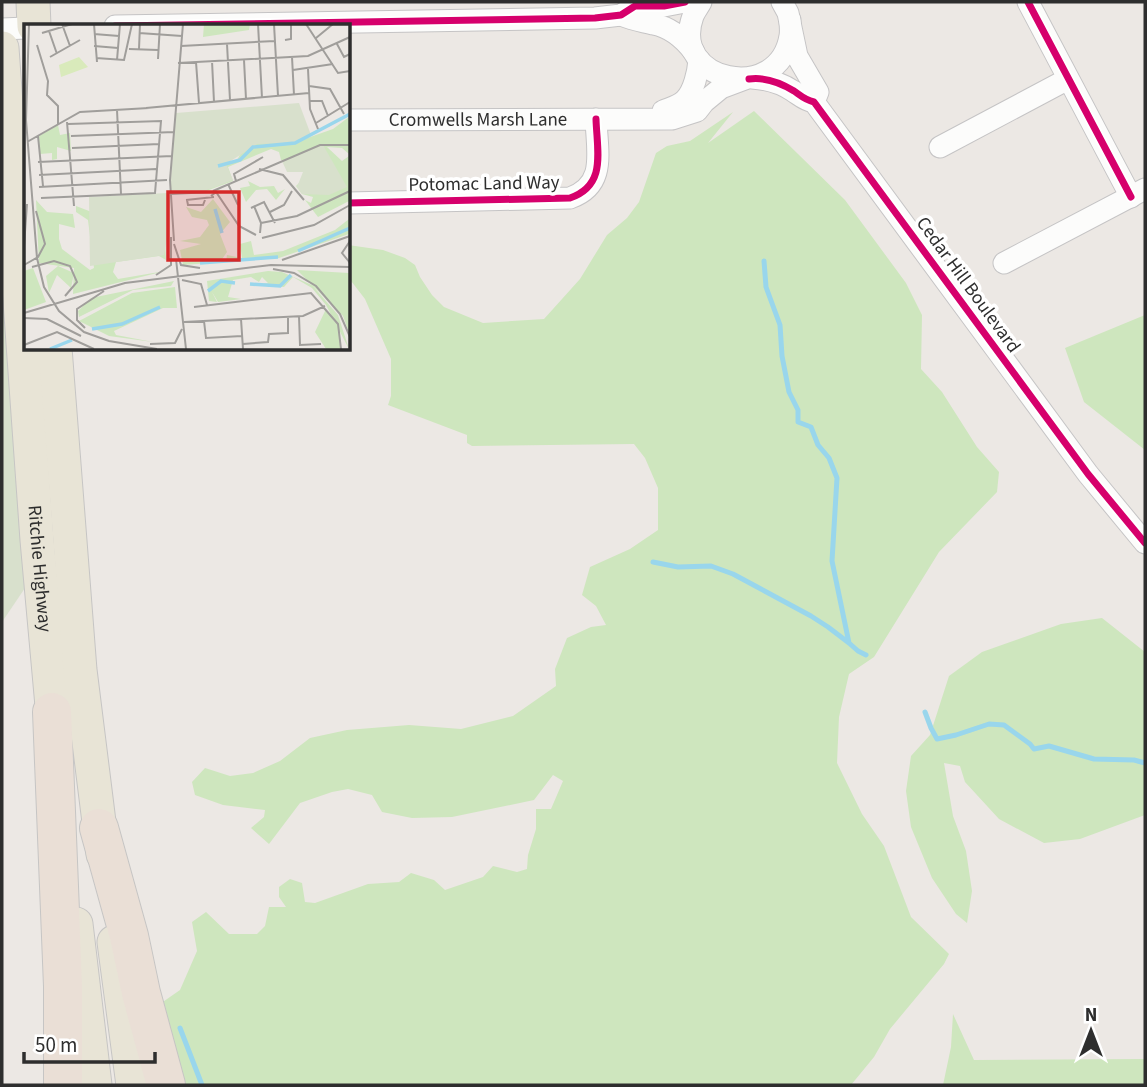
<svg xmlns="http://www.w3.org/2000/svg" width="1147" height="1087" font-family="'Source Sans 3',sans-serif">
	<rect width="100%" height="100%" fill="#ece8e4"/>
	<!-- green -->
	<path fill="#cee6be" d="M754,111L845,200L906,283L922,315L921,369L942,392L977,447L999,472L997,492L939,552L874,657L849,674L839,717L837,763L862,814L884,846L911,917L949,954L944,964L890,1029L874,1057L851,1085H179L157,1006L180,990L197,951L192,922L206,912L229,934H257L265,926L269,907H286L279,897V887L290,879L302,883L305,902L315,903L368,884L399,882L411,873L434,880L445,890L483,877L493,866L517,872L527,869L528,855L536,829V809H551L563,781L553,775L534,800L452,817L412,818L382,812L372,795L348,789L332,792L300,803L269,844L251,828L264,817L265,810L223,805L195,795L192,782L205,768L230,776L253,773L280,761L310,738L347,730L409,725L461,729L513,716L556,686L555,669L567,638L591,627L606,625L596,606L582,595L590,567L630,549L658,530V488L645,458L634,444L472,446L467,443V435L388,405L391,396V359L365,299L348,277V245L383,250L405,258L415,265L420,277L432,295L444,307L483,323L544,319L580,279L607,235L627,218L639,202L656,153L667,146L690,141L733,112L708,143Z
		M1145,315V450L1084,402L1065,348Z
		M1102,618L1145,652V815L1080,839L1044,843L999,819L965,782L960,766L944,763L953,816L966,851L972,891L967,923L956,914L932,878L911,827L906,791L911,756L930,735L949,676L982,652L1061,624Z
		M953,1014L974,1060L1145,1059V1085H943L951,1047Z"/>
	<!-- cemetery -->
	<path fill="#d8e0cc" d="M2,248L25,588L2,622Z"/>
	<g fill="none" stroke-linecap="round" stroke-linejoin="round">
		<!-- stream -->
		<path stroke="#99d6ec" stroke-width="5" d="M764,261L766,287L780,325L782,356L789,392L798,410V422L811,427L818,445L829,458L837,478L832,561L849,643L858,651L866,655
			M653,562L678,567L711,566L733,574L811,616L828,627L849,643
			M925,712L931,728L937,739L956,735L989,724L1004,725L1030,744L1034,749L1049,746L1094,759L1134,760L1145,763
			M180,1028L202,1085"/>
		<!-- minor casing -->
		<g stroke="#c5c4c5" stroke-width="23">
			<g id="minor">
				<path d="M701,2C699,6 695,11 693,16C669,82 779,105 790,36C791,31 790,25 790,20"/>
				<path d="M782,2L788,13L797,56L818,92L814,102"/>
				<path d="M1028,2L1131,197"/>
				<path d="M621,15C633,20 641,21 653,24C670,27 684,39 694,52"/>
				<path d="M115,26L595,18L621,15L635,6H664L685,2"/>
				<path d="M2,29L26,28"/>
				<path d="M752,78C767,79 781,83 793,91C801,96 804,100 814,102L1088,474L1145,543"/>
				<path d="M663,111C670,108 679,106 685,100C694,91 698,72 699,60"/>
				<path id="s1" d="M348,120L672,119L697,111L704,102L721,88L745,79"/>
				<path d="M940,147L1068,79"/>
				<path d="M348,203L570,198C607,185 597,152 596,119"/>
				<path d="M1004,263L1145,189"/>
			</g>
		</g>
		<!-- primary casing -->
		<g stroke="#c6c5c4" stroke-width="35">
			<g id="primary">
				<path d="M33,2L34,26"/>
				<path id="s2" d="M2,48L37,540L55,739"/>
				<path d="M55,348L80,670L103,854"/>
				<path d="M76,924L95,1085"/>
				<path d="M114,942L133,1085"/>
			</g>
		</g>
		<!-- motorway casing -->
		<g stroke="#c6c5c4" stroke-width="40">
			<path id="motorway" d="M52,712L63,986V1085
				M99,828L129,936L141,993L166,1085"/>
		</g>
		<!-- minor -->
		<use href="#minor" stroke="#fcfcfb" stroke-width="21"/>
		<!-- primary -->
		<use href="#primary" stroke="#e8e4d6" stroke-width="33"/>
		<!-- motorway -->
		<use href="#motorway" stroke="#eadfd6" stroke-width="38"/>
		<!-- cycleway casing -->
		<g stroke="#fff" stroke-width="11">
			<path id="cycleway" d="M1028,2L1131,197
				M115,26L595,18L621,15L635,6H664L685,2
				M749,79C764,77 781,83 794,91C801,96 805,100 814,102L1088,474L1145,543
				M348,203L570,198C607,185 597,152 596,119"/>
		</g>
		<!-- cycleway -->
		<use href="#cycleway" stroke="#d6006c" stroke-width="7"/>
	</g>
	<g text-anchor="middle" dominant-baseline="central" stroke-width="7" stroke-linejoin="round" paint-order="stroke">
		<!-- street labels -->
		<g font-size="19" fill="#2e2e2e" stroke="#fff">
			<text stroke="none"><textPath href="#s1" startOffset="130">Cromwells Marsh Lane</textPath></text>
			<text transform="translate(484 184) rotate(-1)">Potomac Land Way</text>
			<text transform="translate(968 285) rotate(54)">Cedar Hill Boulevard</text>
			<text stroke="none"><textPath href="#s2" startOffset="522">Ritchie Highway</textPath></text>
		</g>
	</g>
	<!-- overview -->
	<g transform="translate(24 24)">
		<rect width="326" height="326" fill="#ece8e4"/>
		<path d="M180,0H226L225,6L179,13ZM325,93V130L318,124L303,123L318,137L325,132V177L294,193L281,176L287,179L289,173L278,170L272,162L280,154L307,157L257,136L255,128L247,125L204,143L209,157L182,167L163,166L193,162L201,141L213,136L223,118H272L309,105ZM34,101L36,111L46,109L47,127L33,123V135L28,136V129L16,130L15,112ZM224,157L236,163L250,162L254,169L261,165L252,176L243,165L232,166L222,178L216,164L226,162ZM189,175L206,198L196,210L203,228L196,238L202,237L203,231L218,234L216,220L227,217L230,231L259,227L311,206L325,195V210L255,234L159,241L156,226L177,220L156,217L176,213L185,201L183,196L168,193L162,183L177,188ZM12,176L23,188L49,190L51,204L35,200V215L38,225L66,246L70,244L64,196L52,188V182L141,216L142,236L135,232L92,238L89,248L94,255L141,247L49,270L50,244L15,239ZM34,242L50,249L47,264L33,251L25,269L22,252ZM9,244L22,278L0,286V247ZM273,246L325,249V309L319,292ZM244,247L258,248L288,261L314,291L325,325L302,281L288,264L269,253L260,263L225,261L244,259L238,253L235,258L227,253L209,256L204,273L217,275L194,278L188,268L193,278L185,277L183,257ZM150,257L147,262L109,266L55,293L54,287L67,274ZM151,263L153,284H139L90,307L92,311L129,318L85,312L55,297L108,269ZM302,285L316,306V325H302L291,308Z" fill="#cee6be"/>
		<path d="M275,79L287,111L268,119L233,120L202,140L209,156L180,167L146,168L152,89ZM299,121L323,163L305,171L278,170L273,163L279,148H263L258,137ZM143,169L145,205L140,231L66,242L65,173Z" fill="#d8e0cc"/>
		<path d="M55,33L64,43L37,53L35,41Z" fill="#d9eabb"/>
		<path fill="none" stroke="#99d6ec" stroke-width="3.5" d="M194,142L216,136L229,123L271,119L326,90M191,185L198,209M274,227L326,204M176,239L254,233M226,260L256,262L267,251M184,267L197,257L211,259M68,305L98,300L136,283M26,325L48,316"/>
		<path fill="none" stroke="#a09e9b" stroke-width="2" d="M5,0L2,96L13,234L20,263L35,287L60,308L85,317L133,325M38,0L46,22M70,0L73,38M234,0L238,74M250,0L254,72M282,0L314,49L326,47M25,7L33,30M18,9L48,0M115,9L158,12M70,10L95,12M292,14L309,0M261,16L267,15V0M203,20L206,76M313,20L320,33L326,30M13,21L24,57L23,71L34,82V100M70,22L94,24M157,22L251,17M105,25L134,26M115,25L116,0M26,33L56,16M268,33L270,71M72,34L100,36L108,0M134,35L136,0M93,36L96,0M220,36L222,75M188,37L190,78M172,38L175,79M154,39L284,32L326,13M284,45L286,85L294,105M269,46L309,40M285,62L306,65L320,90M286,77H298L304,92M122,84L285,69M93,86L97,170M43,98L50,182M292,99L326,78M14,112L19,162M47,112L150,108M3,118L56,88L125,84M48,124L135,120M14,138L148,132M235,145L259,151L280,176M15,151L132,145M212,157L210,150L239,133M204,160L214,181M15,163L143,156M189,167L296,121H326M146,170L188,168M187,172L192,168L215,202L232,211M17,174L131,169L137,97L44,100M162,176L190,173M163,176L164,181H179L181,176M230,182L237,199L236,209M227,184L240,178L251,199M246,188L260,181L268,167M237,199L273,192L326,167M238,214L290,201L326,181M150,217L146,156L159,0M326,217L318,229L326,239M150,220L157,241L176,244M0,222L3,180M152,235L162,325M258,236L326,212M0,241L14,233L21,220L12,187M8,243L30,237L46,242L53,258L41,272M249,245L270,249L292,262L316,290L326,313M132,251L147,241V213M158,256L177,260L183,281M170,283L287,269L314,300L317,325M0,289L101,259L247,241L326,243M275,292L276,321L297,320M0,294L23,295L57,312M217,295L219,325M180,297L182,314L218,312M160,298L279,292L301,282M61,304L53,296V285L80,267M126,320L151,319L158,305M219,320L244,318L245,310L264,309V293M0,321L33,308L70,325"/>
		<path fill="#d62828" fill-opacity="0.15" stroke="#d62828" stroke-width="3.5" d="M144,168H215V236H144Z"/>
		<rect width="326" height="326" fill="none" stroke="#2e2e2e" stroke-width="3.5"/>
	</g>
	<!-- border -->
	<rect width="1147" height="1087" fill="none" stroke="#2e2e2e" stroke-width="7"/>
	<!-- north arrow -->
	<g transform="translate(1091 1031)" stroke="#ffffff" stroke-width="5" paint-order="stroke">
	<path d="M0-5L12 26L0 18L-12 26Z" fill="#2e2e2e"/>
	<text y="-10" font-size="19" font-weight="bold" text-anchor="middle" fill="#2e2e2e">N</text>
	</g>
	<!-- scale -->
	<path d="M24 1052v10h131v-10" fill="none" stroke="#2e2e2e" stroke-width="3.5"/>
	<text x="35" y="1052" font-size="21" fill="#2e2e2e" stroke="#ffffff" stroke-width="5" paint-order="stroke">50 m</text>
</svg>
